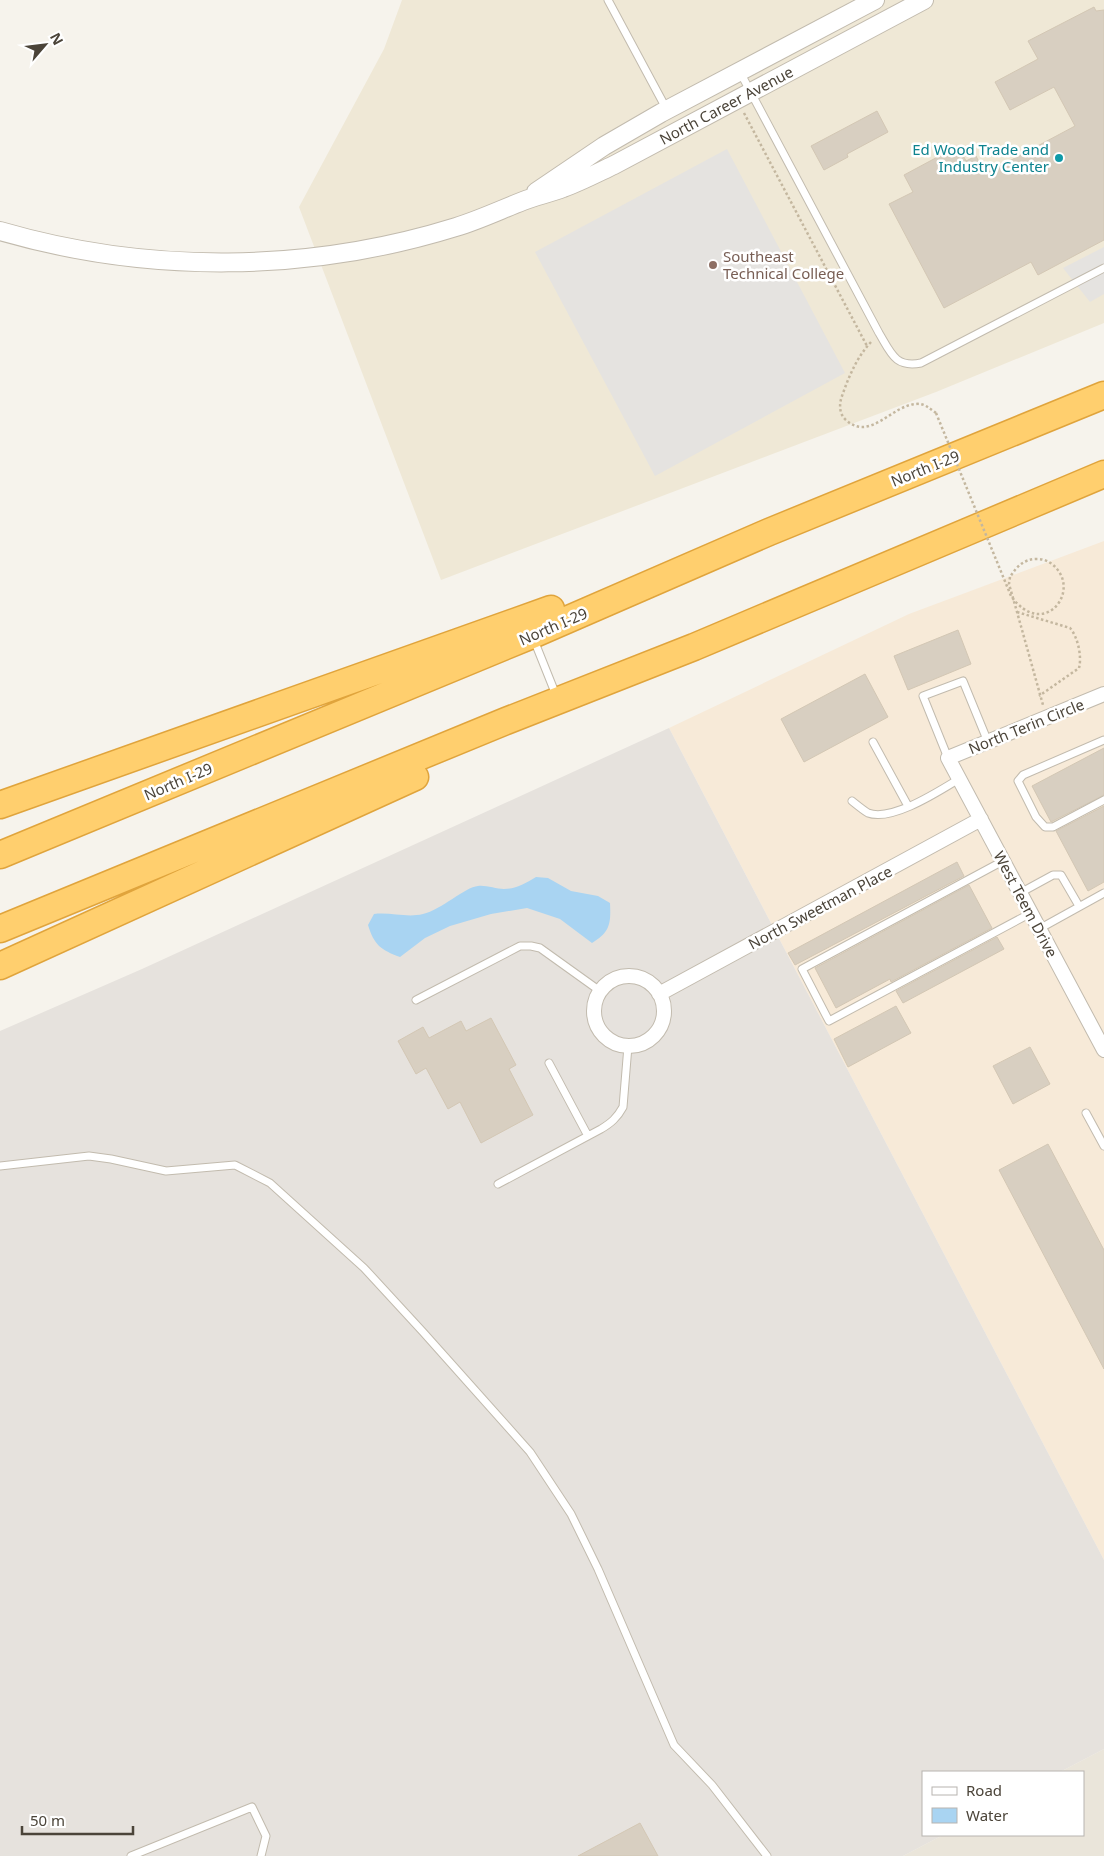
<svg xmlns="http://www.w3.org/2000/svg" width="1104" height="1856" font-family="'Noto Sans',sans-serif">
	<rect width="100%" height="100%" fill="#f6f3ec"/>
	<!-- residential -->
	<path fill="#eae5da" d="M1104,1749V1856H903L943,1835H1083V1772H1060Z"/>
	<!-- commercial -->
	<path fill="#f7ead8" d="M1104,541V1560L669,728L909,614Z"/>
	<!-- industrial -->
	<path fill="#e6e2dd" d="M669,728L1104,1560V1749L1060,1772H923V1835H943L903,1856H0V1031L142,969Z"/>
	<!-- education -->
	<path fill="#efe8d6" d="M402,0H1104V323L936,392L441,580L299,207L384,49Z"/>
	<!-- parking -->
	<path fill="#e5e3e0" d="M727,149L845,373L655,476L535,252Z
		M1104,247V294L1090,302L1063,268Z"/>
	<!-- water -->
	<path fill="#a9d4f2" d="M536,877L548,878L571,891L598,896L610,903C611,924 610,932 592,943L560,919L527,908L491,914L450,926L425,938L400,957C381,950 374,945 368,925L374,914C391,912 407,918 423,914C441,910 465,887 478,886C486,885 496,889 504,889C516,889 526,883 536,877Z"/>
	<!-- building -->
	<path fill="#d8cfc1" stroke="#d3c7b4" d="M1094,7L1096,11L1104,10V240L1038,275L1031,262L944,308L889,204L913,192L904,175L958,146L966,161L976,156L985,174L1075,126L1054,87L1010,110L995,82L1038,59L1028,41Z
		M877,111L888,132L847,154L848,157L824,170L811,146Z
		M958,630L971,664L908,690L894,656Z
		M865,674L888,717L804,762L781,719Z
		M1104,748V795L1051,822L1032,786Z
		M1104,806V882L1088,891L1056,831Z
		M957,862L964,876L795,965L788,953Z
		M969,885L992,928L891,982L890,979L836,1008L815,968Z
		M997,937L1004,949L903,1003L896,991Z
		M896,1006L911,1033L848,1067L834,1039Z
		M491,1018L516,1065L509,1069L533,1115L481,1143L460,1102L448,1109L426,1068L416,1074L398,1041L423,1027L429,1038L461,1021L466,1031Z
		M1030,1047L1050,1084L1013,1104L993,1066Z
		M1048,1144L1104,1250V1369L999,1170Z
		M640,1823L658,1856H578Z"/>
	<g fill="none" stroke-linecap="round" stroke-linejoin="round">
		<!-- service casing -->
		<g stroke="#c2bbae" stroke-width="9">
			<path id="service" d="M608,0L667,110
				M740,72L879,333C891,353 895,368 921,363L1104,268
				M534,640L556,695
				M1104,740L1023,775L1018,781L1036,817L1045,827H1053L1104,800
				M873,742L908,806
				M948,758L923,696L963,681L988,742
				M852,801C857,805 863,810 868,813C892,822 939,791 959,779
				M1003,861L802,969L829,1021L1031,913
				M1020,893L1053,875H1061L1079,906
				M1039,929L1104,893
				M416,1000L520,946H531L540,948L600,991
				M549,1063L588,1136
				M1086,1113L1104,1146
				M0,1166L89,1156L111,1159L166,1171L235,1165L270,1183L364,1268L423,1332L530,1452L571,1514L598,1569L674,1745L712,1785L767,1856
				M498,1184L601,1129C611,1123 617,1118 623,1107L628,1046
				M131,1856L252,1807L266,1836L261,1856"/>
		</g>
		<!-- minor casing -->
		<g stroke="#c2bbae" stroke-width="16">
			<path id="minor" d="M1104,694L948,758L1104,1050
				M594 1011a35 35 0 1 1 70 0a35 35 0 1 1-70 0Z
				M659,994L981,819"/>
		</g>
		<!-- tertiary casing -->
		<g stroke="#c2bbae" stroke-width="20">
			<path id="tertiary" d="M536,192L604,146L661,113L875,0
				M0,231C148,274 308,273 456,227C479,220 500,210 523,201C536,196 550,193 563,188C580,182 597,173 614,165L924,0"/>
		</g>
		<!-- motorway casing -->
		<g stroke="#e0a43c" stroke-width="29">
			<path id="motorway" d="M0,805L551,609
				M0,855L532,635L769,532L1104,395
				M0,929L506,721L694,647L1104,474
				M0,966L415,777"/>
		</g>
		<!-- path -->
		<path stroke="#c4b79f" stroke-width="2.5" stroke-dasharray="2.5 2.5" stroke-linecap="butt" d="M744,113L867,346
			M871,342C857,357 849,376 842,396C839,404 839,414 846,420C870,442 892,405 916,404C924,403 929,408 936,413
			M1010,577L1009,584L1017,612L1043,705
			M1017,612L1070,628C1078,637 1082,657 1079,668L1039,696"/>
		<!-- service -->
		<use href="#service" stroke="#fff" stroke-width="7"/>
		<!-- minor -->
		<use href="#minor" stroke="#fff" stroke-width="14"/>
		<!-- tertiary -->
		<use href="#tertiary" stroke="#fff" stroke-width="18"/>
		<!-- motorway -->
		<use href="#motorway" stroke="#ffcf6e" stroke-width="26"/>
		<!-- path-bridge -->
		<path stroke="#c4b79f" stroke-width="2.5" stroke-dasharray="2.5 2.5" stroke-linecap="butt" d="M936,413L1011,596C1042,639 1079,595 1057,569C1052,563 1046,559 1037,559C1024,559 1017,566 1010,577"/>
	</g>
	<!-- markers -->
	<circle fill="#0f9aa8" stroke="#fff" stroke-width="2" cx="1059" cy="158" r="5"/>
	<circle fill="#8d6e63" stroke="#fff" stroke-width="2" cx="713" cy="265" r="5"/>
	<g text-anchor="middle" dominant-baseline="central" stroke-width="5" stroke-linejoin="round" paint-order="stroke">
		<!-- street labels -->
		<g font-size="15" fill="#4b4439" stroke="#fff">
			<text transform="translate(726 105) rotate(-28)">North Career Avenue</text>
			<text transform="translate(925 468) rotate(-22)">North I-29</text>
			<text transform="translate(553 626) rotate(-23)">North I-29</text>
			<text transform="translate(1026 726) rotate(-22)">North Terin Circle</text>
			<text transform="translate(178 781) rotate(-23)">North I-29</text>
			<text transform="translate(1026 904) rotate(62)">West Teem Drive</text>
			<text transform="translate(820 907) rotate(-28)">North Sweetman Place</text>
		</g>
		<!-- culture labels -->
		<g font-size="15" fill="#0d838f" stroke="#fff" text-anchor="end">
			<text x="1049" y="149">Ed Wood Trade and<tspan x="1049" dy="17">Industry Center</tspan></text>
		</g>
		<!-- education labels -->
		<g font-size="15" fill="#785e54" stroke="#fff" text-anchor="start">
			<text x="723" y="256">Southeast<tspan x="723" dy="17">Technical College</tspan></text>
		</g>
	</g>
	<!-- legend -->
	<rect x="922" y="1771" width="162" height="65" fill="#ffffff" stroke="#b7b4b0"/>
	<rect x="932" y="1787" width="25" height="8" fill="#ffffff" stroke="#b7b4b0"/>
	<text x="966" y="1796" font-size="15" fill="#4b4439">Road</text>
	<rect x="932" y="1808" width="25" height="15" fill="#a9d4f2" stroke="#b7b4b0"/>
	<text x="966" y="1821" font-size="15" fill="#4b4439">Water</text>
	<!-- north arrow -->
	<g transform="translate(45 45) rotate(62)" stroke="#ffffff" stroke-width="4" paint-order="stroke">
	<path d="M0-4L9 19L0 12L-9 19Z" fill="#4b4439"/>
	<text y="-8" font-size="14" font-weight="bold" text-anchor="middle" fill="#4b4439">N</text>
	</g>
	<!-- scale -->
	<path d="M22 1826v8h111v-8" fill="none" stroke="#4b4439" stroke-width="2.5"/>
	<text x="30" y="1826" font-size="15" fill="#4b4439" stroke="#ffffff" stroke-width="4" paint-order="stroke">50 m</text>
</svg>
